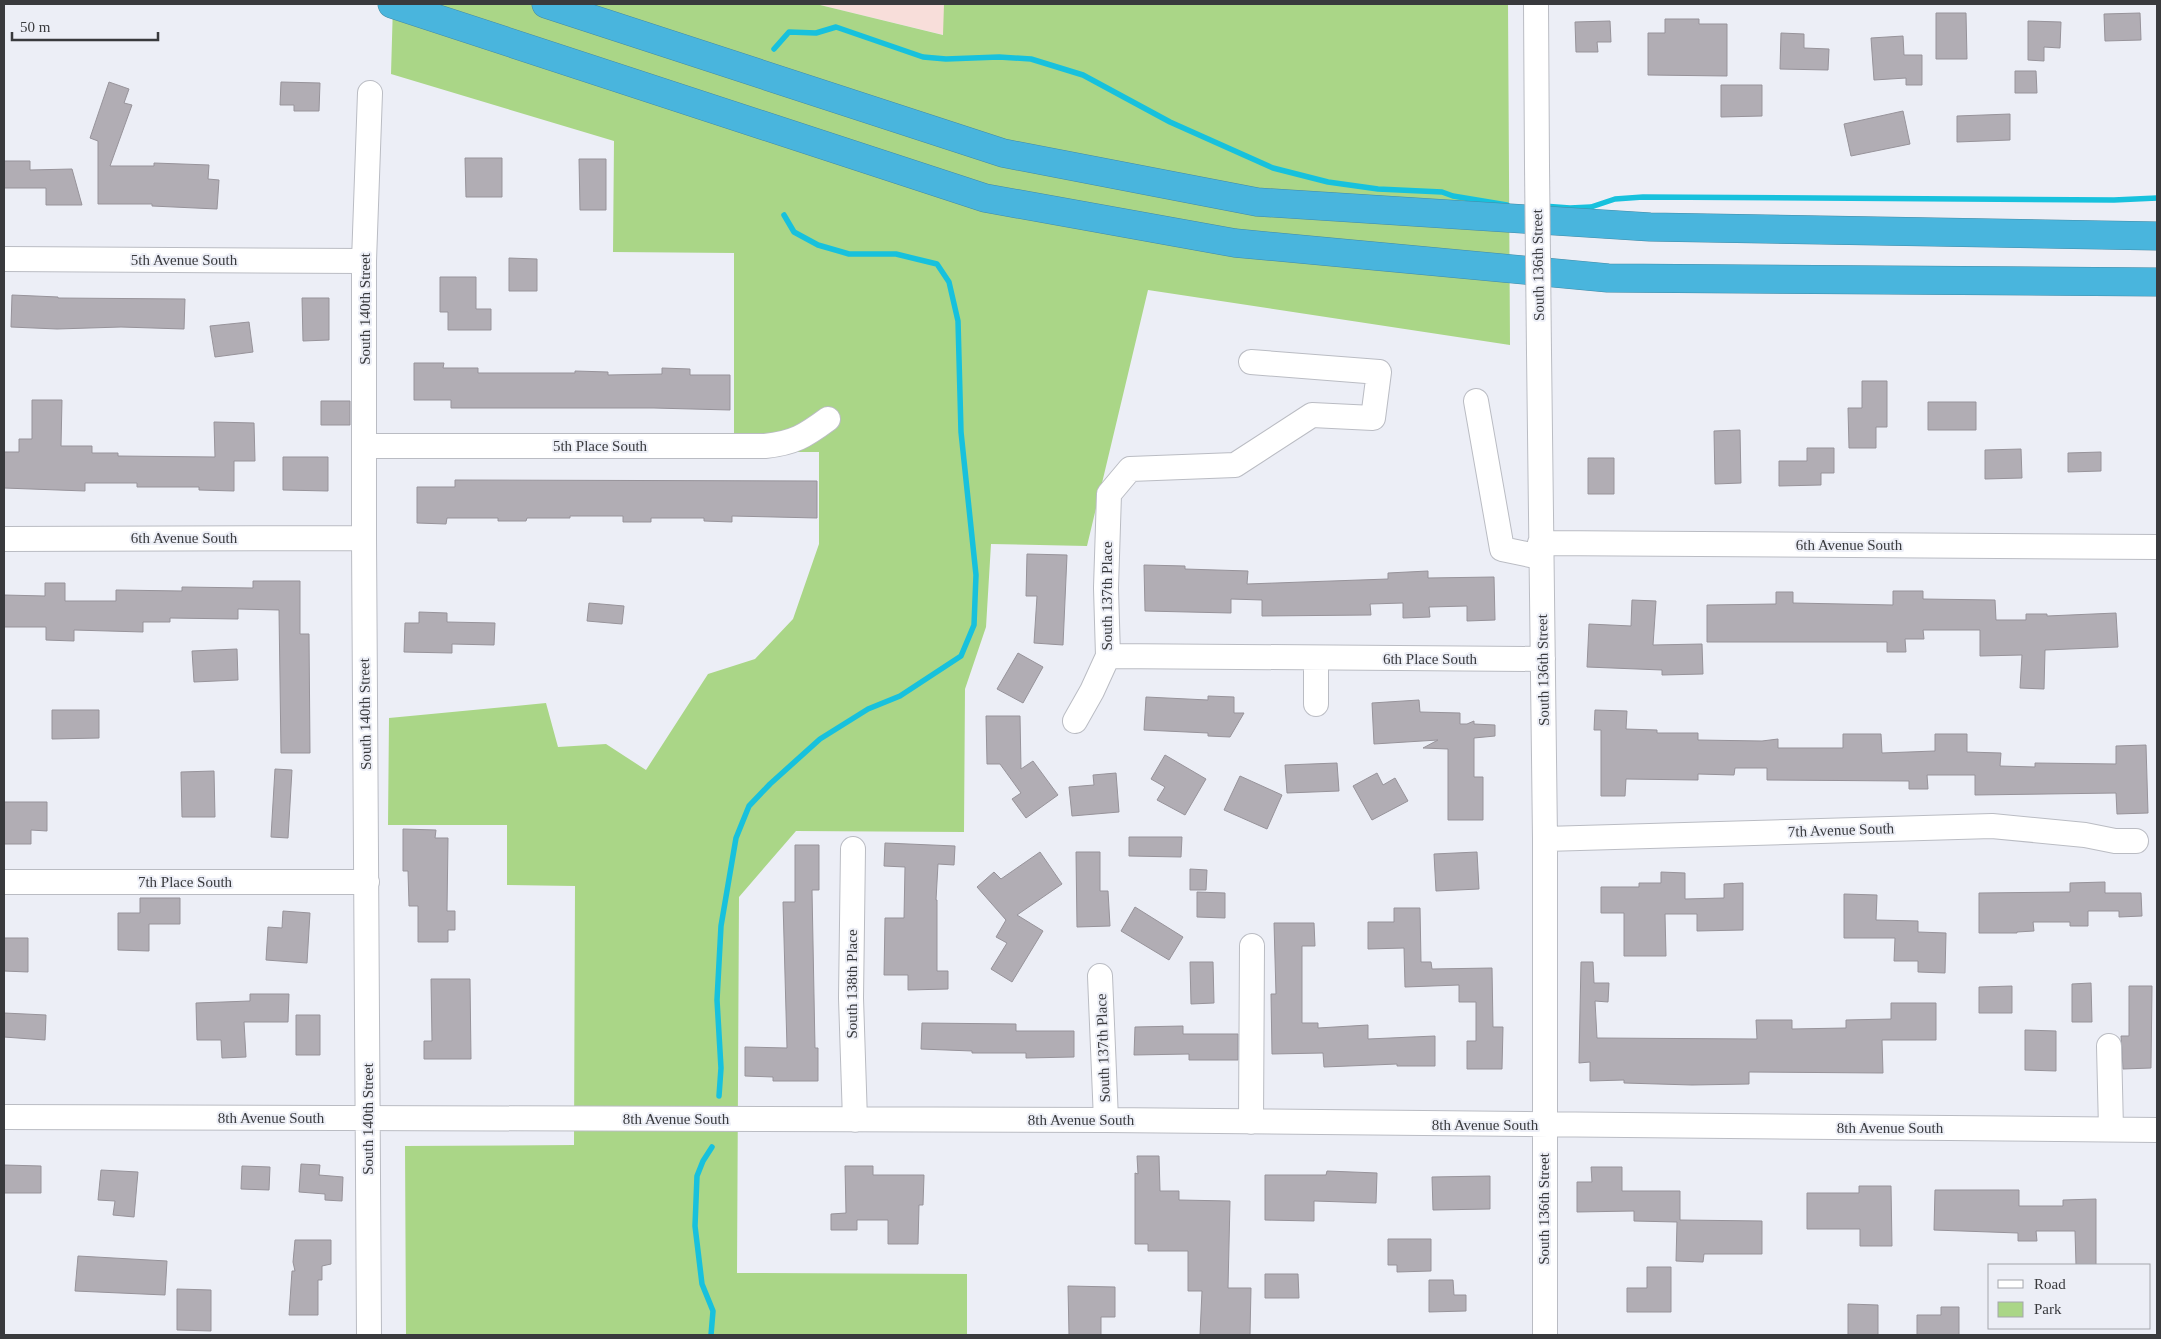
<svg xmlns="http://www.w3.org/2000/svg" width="2161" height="1339" font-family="'Times New Roman',serif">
	<rect width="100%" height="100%" fill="#eceef6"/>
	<!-- education -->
	<path fill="#f8deda" d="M816,4H944V35Z
		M2157,598V984H2156Z"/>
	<!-- green -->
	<path fill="#aad687" d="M393,4H816L943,35L944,4H1508L1510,345L1148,290L1087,546L991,544L986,627L965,689L964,832L796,831L739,897L737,1273L967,1274V1335H406L405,1146L574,1145L575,886L507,885V825H388L389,718L546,703L558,747L606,744L646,770L708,674L755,659L793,619L819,544V452H734V253L613,252L614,141L391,74Z"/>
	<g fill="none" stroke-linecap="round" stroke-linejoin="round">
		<!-- stream -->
		<path stroke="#17c1dd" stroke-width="5.5" d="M774,49L789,32L816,33L836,27L923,57L946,59L999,57L1031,59L1083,75L1170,122L1273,168L1328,182L1378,189L1442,192L1453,196L1507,205
			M1543,206L1570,208L1591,207L1615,199L1643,197L2114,200L2157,198
			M719,1096L721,1068L717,1000L721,926L736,838L749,806L770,784L820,739L868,709L900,696L961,656L974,625L976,575L961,432L958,321L949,282L937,264L896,254H849L818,245L794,232L784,215
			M711,1335L713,1311L702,1284L695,1226L697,1176L703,1161L712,1147"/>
	</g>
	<!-- building -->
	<path fill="#b1adb4" stroke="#97939a" d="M1936,13H1966L1967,59H1936Z
		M2140,13L2141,40L2105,41L2104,14Z
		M1665,19H1699V24H1727V76L1648,75V33H1665Z
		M1610,21L1611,42H1597L1598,52H1576L1575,22Z
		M2028,21L2061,22L2060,48L2044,47V61L2028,60Z
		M1781,33L1804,34V48L1829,49L1828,70L1780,69Z
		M1903,36L1904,55H1922V85H1906V78L1874,80L1871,38Z
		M2015,71H2036L2037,93H2015Z
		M109,82L129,89L124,103L132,105L110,166H154V163L209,165L208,179L219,180L217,209L152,206V204H98V141L90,138Z
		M281,82L320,83L319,111H294V105H280Z
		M1721,85H1762V116L1721,117Z
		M1903,111L1910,144L1851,156L1844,124Z
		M2010,114V140L1957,142V116Z
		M465,158H502V197H466Z
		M579,159H606V210H580Z
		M4,161H30V170L72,169L82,205H46V188H4Z
		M509,258L537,259V291H509Z
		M440,277H476V309H491V330H448V312H440Z
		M12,295L58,297V298L185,299L184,329L121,327L57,329L11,327Z
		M302,298H329V340L303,341Z
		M249,322L253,352L215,357L210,326Z
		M414,363H444L443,368H478V373H575V371L608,372V375L662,374V368L690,369V375H730V410L654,408H451V400H414Z
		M1862,381H1887V427H1876V448H1849L1848,408H1862Z
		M32,400H62L61,446H92V453H118V456L215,457L214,422L254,423L255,461H234V491L199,490V487H137V483H85V491L4,488V452H19V439H32Z
		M321,401H350V425H321Z
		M1928,402H1976V430H1928Z
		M1740,430L1741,483L1715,484L1714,431Z
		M1807,448H1834V473H1821V485L1779,486V461H1807Z
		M2021,449L2022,478L1985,479V450Z
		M2101,452V471L2068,472V453Z
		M283,457H328V491L283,490Z
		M1588,458H1614V494H1588Z
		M455,480L817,481V518L732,516V522L704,521V518H651V522H623V516H570V518H527L526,521H498V518H447L446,524L417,523V487H455Z
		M1027,554L1067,555L1063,645L1034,643L1037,596H1026Z
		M1144,565L1185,566V569L1248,571L1247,584L1388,579V573L1428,571V578L1494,577L1495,620L1467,621V606L1429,607L1430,617L1403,618V603L1370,604L1371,615L1262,616V600L1231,599V613L1145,611Z
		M253,581H300V634H309L310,753H281L279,610L238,609V619L170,618V622H143V632L74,630V641L46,640V627H4V595L45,596V583H65V601H116V590L182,591V587L253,588Z
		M1893,591H1923V599L1995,600L1996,620H2026V614H2047V616L2116,613L2118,647L2045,650L2044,689L2020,688L2022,655L1980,656V630H1923L1924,639H1905L1906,652H1887V642H1707V605L1776,604V592H1793V603L1893,605Z
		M1632,600L1656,601L1653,645L1702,644L1703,674L1662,675V670L1587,667L1589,624L1631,626Z
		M589,603L624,606L622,624L587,621Z
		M419,612L447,613V622L495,623L494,645L452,644V653L404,652L405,623H419Z
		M237,649L238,680L194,682L192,651Z
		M1018,653L1043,667L1023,703L997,689Z
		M1208,696L1234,697V713H1244L1230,737L1208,736V733L1144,730L1146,697L1208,700Z
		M1419,700L1420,712L1460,713V724H1467L1474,721V724L1495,725V736L1474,738V777H1483V820H1448V749L1423,748L1438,740L1374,744L1372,703Z
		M52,710H99V738L52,739Z
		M1595,710L1627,711L1626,729L1657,730V733H1698V740L1762,741L1778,739V748H1843V734H1881L1882,753L1935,751V734H1967V752L2001,753L2000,766L2035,767V763L2116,764V746L2146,745L2148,813L2117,814L2116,793L1975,795V775H1927L1928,789H1909V781L1767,780V768H1735L1734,775L1698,774V780L1626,779L1625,796H1601V730H1594Z
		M986,716H1020L1021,769L1033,761L1058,795L1026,818L1012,799L1021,793L1000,764H987Z
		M1165,755L1206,779L1185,815L1157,800L1165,787L1151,779Z
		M1337,763L1339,791L1287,793L1285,765Z
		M275,769L292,770L288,838L271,837Z
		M214,771L215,817H182L181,772Z
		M1116,773L1119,812L1072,816L1069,787L1094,785L1093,775Z
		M1377,773L1383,785L1395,778L1408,801L1372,820L1353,786Z
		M1240,776L1282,795L1267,829L1224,810Z
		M4,802H47V831L31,830V844H4Z
		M403,829L436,830L435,838H448L447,911H455V930H448V942H418V906H409L408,871H403Z
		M1129,837H1182L1181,857L1129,856Z
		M885,843L955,846L954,865L938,864L936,900H937V971H948V989L908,990V975H884L885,918H904L905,867L884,866Z
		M795,845H819V890H812L815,1048H818V1081H773V1077L745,1076V1047L787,1048L783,902H795Z
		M1040,852L1062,884L1017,915L1043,931L1012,982L991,969L1007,943L996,937L1006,920L977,887L994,872L1001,879Z
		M1076,852H1100V891H1108L1110,926L1077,927Z
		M1477,852L1479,889L1436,891L1434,854Z
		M1190,869L1207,870L1206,890H1190Z
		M1661,872L1685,873V899L1724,898V884L1743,883V930L1697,931V914H1665L1666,956H1624V913H1601V887H1639V883H1661Z
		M2105,882V893H2141L2142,916L2119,917V911H2088V926H2070V922H2033L2034,931L2017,932V933H1979V893L2070,892V883Z
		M1197,892L1225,893V918L1197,917Z
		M1844,894L1877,895L1876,920L1918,921V932L1946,933L1945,973L1918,972V961H1894L1895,938H1844Z
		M140,898H180V924H149V951L118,950V913H140Z
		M1135,907L1183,937L1169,960L1121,931Z
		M1394,908H1420L1421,962H1431L1432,969L1492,968L1493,1027H1503L1502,1069H1467V1041H1476V1002H1459V985L1405,987L1404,948L1368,949V922H1394Z
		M283,911L310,913L307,963L266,960L268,927L282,928Z
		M1274,923H1314L1315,946H1302V1023H1318V1028L1368,1025V1039L1435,1036V1066H1397V1064L1324,1067L1323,1053L1272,1054L1271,994H1276Z
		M4,938H28V972L4,971Z
		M1190,962H1213L1214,1003L1191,1004Z
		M1581,962H1593L1594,983H1609L1608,1002L1595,1001L1597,1038L1757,1039L1756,1020H1792V1029L1846,1028V1020L1891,1019V1003H1936V1040H1882L1883,1073L1749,1072V1084L1692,1085L1624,1083V1080L1590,1081V1062L1579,1063Z
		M431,979H470L471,1059H424V1041H432Z
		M2091,983L2092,1022H2072V984Z
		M2012,986V1013H1979V987Z
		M2129,986H2152L2151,1068L2123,1069L2121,1036H2129Z
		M250,994H289L288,1022H244L246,1057L222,1058L221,1040H197L196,1003L250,1001Z
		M4,1013L46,1015L45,1040L4,1037Z
		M296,1015H320V1055H296Z
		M922,1023L1016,1024V1031H1074V1057L1026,1058V1053H972V1051L921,1049Z
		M1183,1026V1034H1238V1060H1189V1054L1134,1055L1135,1027Z
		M2025,1030L2056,1031V1071L2025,1070Z
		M1137,1156H1159L1160,1191H1179V1200L1230,1201L1228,1288H1251L1250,1335H1200L1202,1291H1188V1251H1148V1244H1135V1173L1138,1174Z
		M301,1164L320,1165L319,1175L343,1177L342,1201L325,1200V1194L299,1192Z
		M4,1165L41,1166V1193H4Z
		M242,1166L270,1167L269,1190L241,1189Z
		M845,1166H873V1175H924L923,1205H919L918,1244H888V1220H857V1230H831V1214L846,1213Z
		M1591,1167H1622V1191H1680V1220L1762,1221V1254H1704L1703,1262L1676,1261L1677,1222L1634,1221V1211L1577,1212V1182H1592Z
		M101,1170L138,1172L134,1217L113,1215L115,1201L98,1200Z
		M1327,1171L1377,1173L1376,1203L1314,1201V1221L1265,1220V1175H1326Z
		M1490,1176V1209L1433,1210L1432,1177Z
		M1859,1186H1891L1892,1246H1860V1229H1807V1193H1859Z
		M1935,1190H2019V1206H2063V1200L2096,1199V1265H2076L2075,1231H2036L2037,1241H2018V1233L1934,1230Z
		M1388,1239H1431V1271L1397,1272V1265H1388Z
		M295,1240H331V1264L322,1266V1280H318V1315H289L292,1271H295L293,1262Z
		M78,1256L167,1261L165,1295L75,1291Z
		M1647,1267H1671V1312H1627V1288H1647Z
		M1265,1274H1298L1299,1298H1265Z
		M1429,1280H1453L1454,1295H1466V1311L1429,1312Z
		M1068,1286L1115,1287V1317H1101V1335H1069Z
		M177,1289L211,1290V1331L177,1330Z
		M1848,1304L1878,1305V1335H1848Z
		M1941,1307H1959V1335H1917V1315H1941Z"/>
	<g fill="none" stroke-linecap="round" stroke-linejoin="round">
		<!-- minor casing -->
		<g stroke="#babcc3" stroke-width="26">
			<path id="minor" d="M1536,4L1537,166
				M4,259L364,261
				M1539,352L1545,839V1335
				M1476,401L1502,549L1540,557
				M364,446H765C794,443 805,436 828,419
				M4,539L364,538
				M1540,543L2157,547
				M1108,656L1543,659
				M1316,704V658
				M1075,721L1092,691L1108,656L1106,588L1109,494L1130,469L1235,465L1312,415L1373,418L1379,372L1251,362
				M1545,839L1992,826L2085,835L2115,841H2136
				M853,849L851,998L855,1120
				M4,882H367
				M1100,976L1106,1120
				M2109,1046L2111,1129
				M4,1117L1106,1120L2157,1130
				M1251,1122L1252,946
				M369,1335L364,538V261L370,93"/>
		</g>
		<!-- highway casing -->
		<g stroke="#438aa5" stroke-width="29">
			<path id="highway" d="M392,4L985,198L1235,243L1608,278L2157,282
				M546,4L1003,153L1257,202L1650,227L2157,236"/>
		</g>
		<!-- minor -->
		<use href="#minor" stroke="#fff" stroke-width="24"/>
		<!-- highway -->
		<use href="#highway" stroke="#49b5dd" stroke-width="28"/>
		<!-- minor-bridge casing -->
		<g stroke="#babcc3" stroke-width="26" stroke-linecap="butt">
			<path id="minor-bridge" d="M1537,166L1539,352"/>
		</g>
		<!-- minor-bridge -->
		<use href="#minor-bridge" stroke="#fff" stroke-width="24"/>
	</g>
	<g text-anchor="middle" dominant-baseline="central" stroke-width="4" stroke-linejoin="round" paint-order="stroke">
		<!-- street labels -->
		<g font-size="15" fill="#393a3d" stroke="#eceef6">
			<text x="184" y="260">5th Avenue South</text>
			<text transform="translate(1538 265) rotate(-91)">South 136th Street</text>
			<text transform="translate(365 309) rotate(-90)">South 140th Street</text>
			<text x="600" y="446">5th Place South</text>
			<text x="184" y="538">6th Avenue South</text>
			<text x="1849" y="545">6th Avenue South</text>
			<text transform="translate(1107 596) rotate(-90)">South 137th Place</text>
			<text x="1430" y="659">6th Place South</text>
			<text transform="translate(1543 670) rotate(-91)">South 136th Street</text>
			<text transform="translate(365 714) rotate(-91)">South 140th Street</text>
			<text transform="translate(1841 830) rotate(-2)">7th Avenue South</text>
			<text x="185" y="882">7th Place South</text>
			<text transform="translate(852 984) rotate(-90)">South 138th Place</text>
			<text transform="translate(1103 1048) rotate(-92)">South 137th Place</text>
			<text x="271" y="1118">8th Avenue South</text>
			<text transform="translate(368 1119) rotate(-90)">South 140th Street</text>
			<text x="676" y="1119">8th Avenue South</text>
			<text x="1081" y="1120">8th Avenue South</text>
			<text x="1485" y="1125">8th Avenue South</text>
			<text x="1890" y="1128">8th Avenue South</text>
			<text transform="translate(1544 1209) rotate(-90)">South 136th Street</text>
		</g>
	</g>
	<!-- border -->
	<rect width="2161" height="1339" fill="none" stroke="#393a3d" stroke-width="10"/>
	<!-- legend -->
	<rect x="1988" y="1264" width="162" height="65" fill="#eceef6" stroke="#a4a6ac"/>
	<rect x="1998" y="1280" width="25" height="8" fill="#ffffff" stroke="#a4a6ac"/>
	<text x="2034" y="1289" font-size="15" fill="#393a3d">Road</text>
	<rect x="1998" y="1302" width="25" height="15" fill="#aad687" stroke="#a4a6ac"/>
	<text x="2034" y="1314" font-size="15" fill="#393a3d">Park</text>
	<!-- scale -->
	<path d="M12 32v8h146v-8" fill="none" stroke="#393a3d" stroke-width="2.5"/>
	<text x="20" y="32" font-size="15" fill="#393a3d" stroke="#eceef6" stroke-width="4" paint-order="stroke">50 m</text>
</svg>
